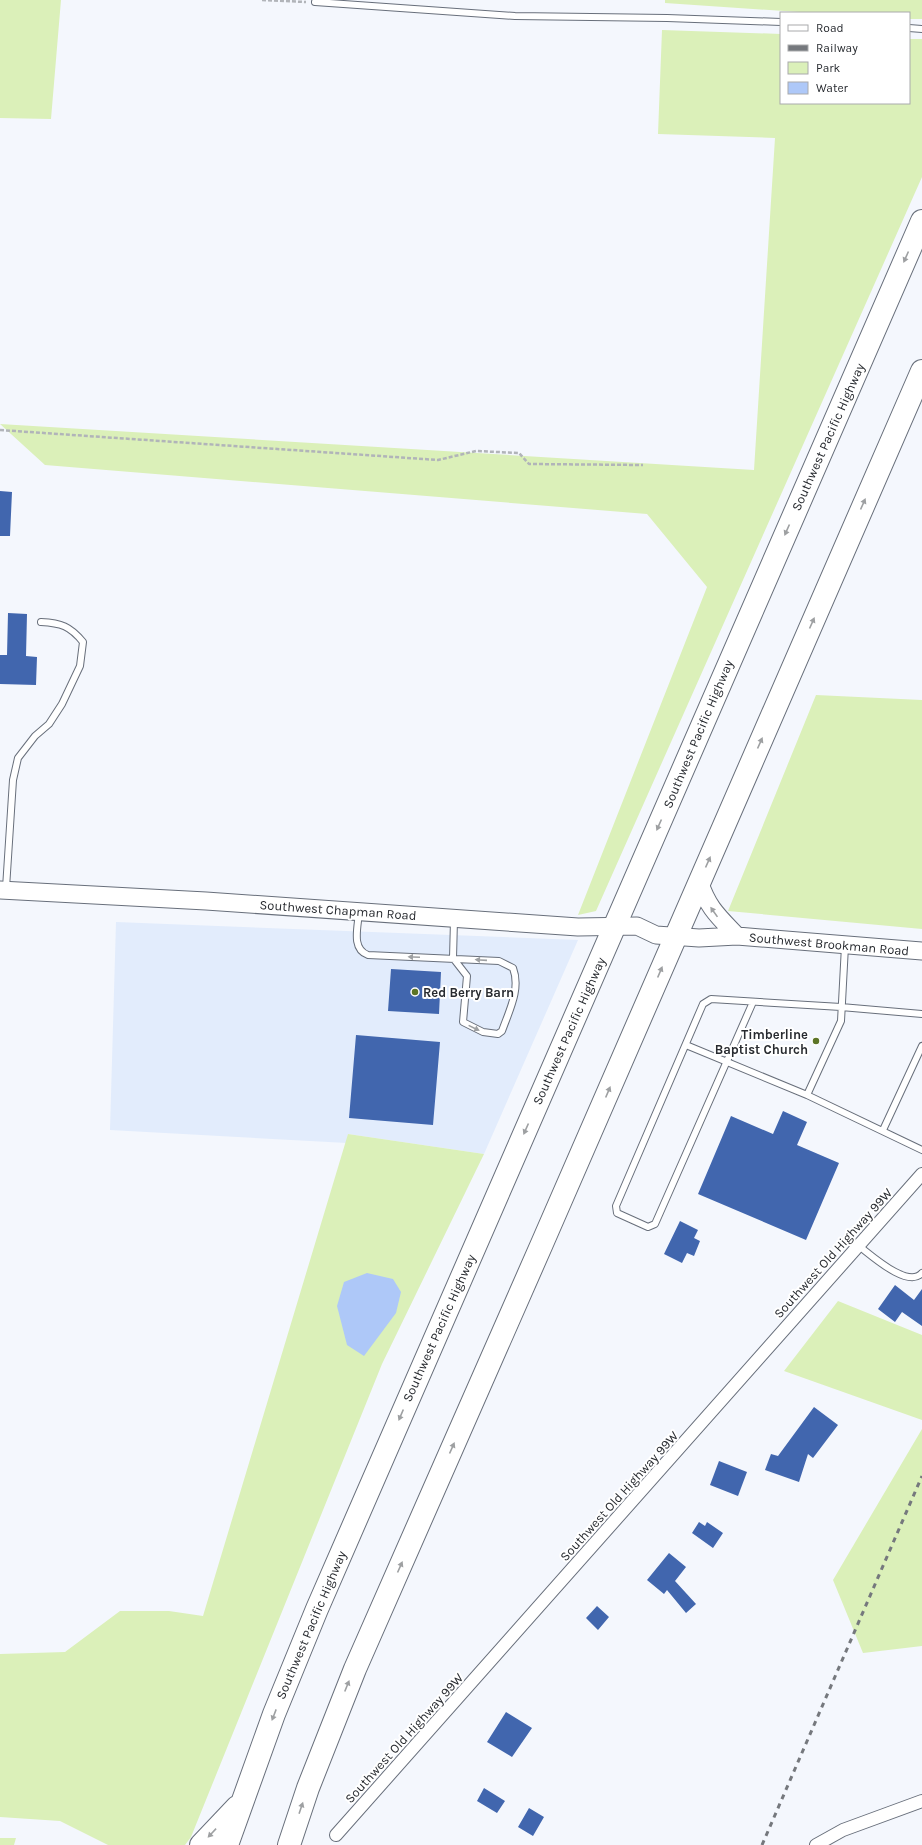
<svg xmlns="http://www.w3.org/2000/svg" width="922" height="1845" font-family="Karla,sans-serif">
	<rect width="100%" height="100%" fill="#f4f7fd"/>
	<!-- built -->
	<path fill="#e2ecfc" d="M116,922L578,940L484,1154L348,1134L347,1143L110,1130Z"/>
	<!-- green -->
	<path fill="#dbf0b9" d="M0,0H61L51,119L0,118Z
		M665,0H922V19H909V13H814L665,3Z
		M662,30L781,34V103H909V39H922V177L596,911L578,915L707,587L647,514L45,465L0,424L754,470L775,138L658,134Z
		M816,695L922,700V929L728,911Z
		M348,1134L484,1154L382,1364L191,1837L185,1845H108L60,1821L0,1817V1654L65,1652L120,1611H169L203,1616Z
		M838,1301L922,1335V1420L784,1371Z
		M922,1429V1646L863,1653L833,1580Z
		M0,1838H16L14,1845H0Z"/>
	<!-- water -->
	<path fill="#aec8f8" d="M367,1273L393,1279L401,1292L396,1313L364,1356L347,1345L337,1306L344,1282Z"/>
	<!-- building -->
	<path fill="#4166ae" d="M0,491L12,492L10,536H0Z
		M8,613L27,614L26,656L37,657L36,685L0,684V655H7Z
		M391,969L441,972L439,1014L388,1011Z
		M356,1035L440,1042L433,1125L349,1118Z
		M783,1111L807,1122L797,1145L839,1163L806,1240L698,1194L731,1116L773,1134Z
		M680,1221L698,1230L694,1238L700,1241L694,1256L687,1253L682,1263L664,1254Z
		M895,1285L914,1300L922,1289V1326L902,1312L895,1322L878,1309Z
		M814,1407L838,1425L813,1458L808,1454L799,1482L765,1470L771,1454L778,1456Z
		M719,1461L747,1472L738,1496L710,1485Z
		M699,1522L705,1526L707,1522L723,1533L713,1548L692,1533Z
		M669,1553L686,1567L675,1581L696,1604L686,1613L667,1590L664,1594L647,1580Z
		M597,1606L609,1617L598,1630L586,1618Z
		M506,1712L532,1728L512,1757L487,1742Z
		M484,1788L505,1801L497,1813L477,1801Z
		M529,1808L544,1817L533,1836L518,1827Z"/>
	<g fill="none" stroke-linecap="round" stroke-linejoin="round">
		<!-- lane casing -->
		<g stroke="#686f7b" stroke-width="8">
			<path id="lane" d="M315,2L515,16L667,18L781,22
				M909,28L922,29
				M6,888L13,780L18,758L35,736L49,724L62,704L80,666L83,642C70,626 61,623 41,622
				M359,912C358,927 351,949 368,955L499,961L513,968C521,989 509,1011 502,1031L498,1034L483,1032L463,1022L467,976L453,958L454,920
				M845,946L841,1021L807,1095L922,1150
				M753,1002L655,1224L648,1227L617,1213L616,1206L703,1004L711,999L841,1007L922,1014
				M686,1045L807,1095
				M883,1130L922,1046
				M859,1246C871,1255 908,1289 922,1273"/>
		</g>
		<!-- street casing -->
		<g stroke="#686f7b" stroke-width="14">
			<path id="street" d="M336,1835L922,1174
				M816,1845L843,1830L922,1801"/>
		</g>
		<!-- secondary casing -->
		<g stroke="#686f7b" stroke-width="19">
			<path id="secondary" d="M699,881C708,908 718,916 737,936
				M0,890L206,901L578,927L637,926L656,935L699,938L737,936L922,951"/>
		</g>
		<!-- highway casing -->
		<g stroke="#686f7b" stroke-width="24">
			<path id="highway" d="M201,1845L237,1807
				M227,1845L274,1714L317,1609L922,221
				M289,1845L308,1788L355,1669L541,1246L922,371"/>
		</g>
		<!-- path -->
		<path stroke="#b1b4b9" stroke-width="2.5" stroke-dasharray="4 2" stroke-linecap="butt" d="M262,0L306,2
			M0,430L438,460L476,451L519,453L529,464L643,465"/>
		<!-- lane -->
		<use href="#lane" stroke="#fff" stroke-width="6"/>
		<!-- street -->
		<use href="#street" stroke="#fff" stroke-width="12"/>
		<!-- secondary -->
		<use href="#secondary" stroke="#fff" stroke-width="17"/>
		<!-- highway -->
		<use href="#highway" stroke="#fff" stroke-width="22"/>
		<!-- rail -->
		<path stroke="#75787d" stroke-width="3" stroke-dasharray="5 5" stroke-linecap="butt" d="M762,1845L922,1476"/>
	</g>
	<!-- one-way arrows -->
	<defs><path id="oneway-solid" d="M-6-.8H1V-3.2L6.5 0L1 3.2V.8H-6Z"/></defs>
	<g fill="#9ea0a2">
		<use href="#oneway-solid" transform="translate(906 257) rotate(114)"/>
		<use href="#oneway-solid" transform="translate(863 504) rotate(-66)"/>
		<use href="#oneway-solid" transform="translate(787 530) rotate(114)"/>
		<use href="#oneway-solid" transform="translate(812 623) rotate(-66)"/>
		<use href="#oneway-solid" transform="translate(760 743) rotate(-66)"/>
		<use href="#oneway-solid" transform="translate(659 825) rotate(114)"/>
		<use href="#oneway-solid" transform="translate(708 862) rotate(-66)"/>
		<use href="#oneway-solid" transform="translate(714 912) rotate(-125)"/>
		<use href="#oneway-solid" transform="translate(414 957) rotate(-178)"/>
		<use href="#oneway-solid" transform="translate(481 960) rotate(-176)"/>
		<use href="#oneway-solid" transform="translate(660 972) rotate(-67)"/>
		<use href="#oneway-solid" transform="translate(474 1028) rotate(26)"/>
		<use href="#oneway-solid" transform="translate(608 1092) rotate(-67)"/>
		<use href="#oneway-solid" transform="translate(526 1129) rotate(114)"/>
		<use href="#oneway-solid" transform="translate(401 1415) rotate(113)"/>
		<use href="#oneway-solid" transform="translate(452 1448) rotate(-66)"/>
		<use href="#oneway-solid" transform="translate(400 1567) rotate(-66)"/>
		<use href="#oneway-solid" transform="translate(347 1686) rotate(-68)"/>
		<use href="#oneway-solid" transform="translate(274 1715) rotate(111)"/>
		<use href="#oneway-solid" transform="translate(301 1808) rotate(-71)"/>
		<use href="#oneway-solid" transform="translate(212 1833) rotate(133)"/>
	</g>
	<!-- markers -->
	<g fill="#5c7426" stroke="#fff" stroke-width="1.5">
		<circle cx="415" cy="992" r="4"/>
		<circle cx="816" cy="1041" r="4"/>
	</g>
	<g text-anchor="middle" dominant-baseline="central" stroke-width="4" stroke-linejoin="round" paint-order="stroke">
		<!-- street labels -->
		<g font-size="13" fill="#282b30" stroke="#fff">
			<text transform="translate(828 437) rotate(-66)">Southwest Pacific Highway</text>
			<text transform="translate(698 734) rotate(-67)">Southwest Pacific Highway</text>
			<text transform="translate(338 910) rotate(4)">Southwest Chapman Road</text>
			<text transform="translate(829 944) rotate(5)">Southwest Brookman Road</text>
			<text transform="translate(569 1031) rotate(-66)">Southwest Pacific Highway</text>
			<text transform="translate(833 1253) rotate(-48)">Southwest Old Highway 99W</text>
			<text transform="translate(439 1328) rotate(-66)">Southwest Pacific Highway</text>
			<text transform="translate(619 1496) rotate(-48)">Southwest Old Highway 99W</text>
			<text transform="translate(311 1625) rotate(-67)">Southwest Pacific Highway</text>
			<text transform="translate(404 1738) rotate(-48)">Southwest Old Highway 99W</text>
		</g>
		<!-- poi labels -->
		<g font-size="13" font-weight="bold" fill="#282b30" stroke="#fff" text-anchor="start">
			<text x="423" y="992">Red Berry Barn</text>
			<text x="808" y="1034" text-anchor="end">Timberline<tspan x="808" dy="15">Baptist Church</tspan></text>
		</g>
	</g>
	<!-- legend -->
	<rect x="780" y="12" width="130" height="92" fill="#ffffff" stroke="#a9aaac"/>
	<rect x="788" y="25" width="20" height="6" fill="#ffffff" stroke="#a9aaac"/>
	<text x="816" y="32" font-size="12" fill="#282b30">Road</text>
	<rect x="788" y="45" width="20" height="6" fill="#75787d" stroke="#a9aaac"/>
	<text x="816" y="52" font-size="12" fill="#282b30">Railway</text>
	<rect x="788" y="62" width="20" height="12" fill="#dbf0b9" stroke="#a9aaac"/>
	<text x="816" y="72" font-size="12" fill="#282b30">Park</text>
	<rect x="788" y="82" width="20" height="12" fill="#aec8f8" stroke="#a9aaac"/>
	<text x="816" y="92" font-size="12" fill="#282b30">Water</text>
</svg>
